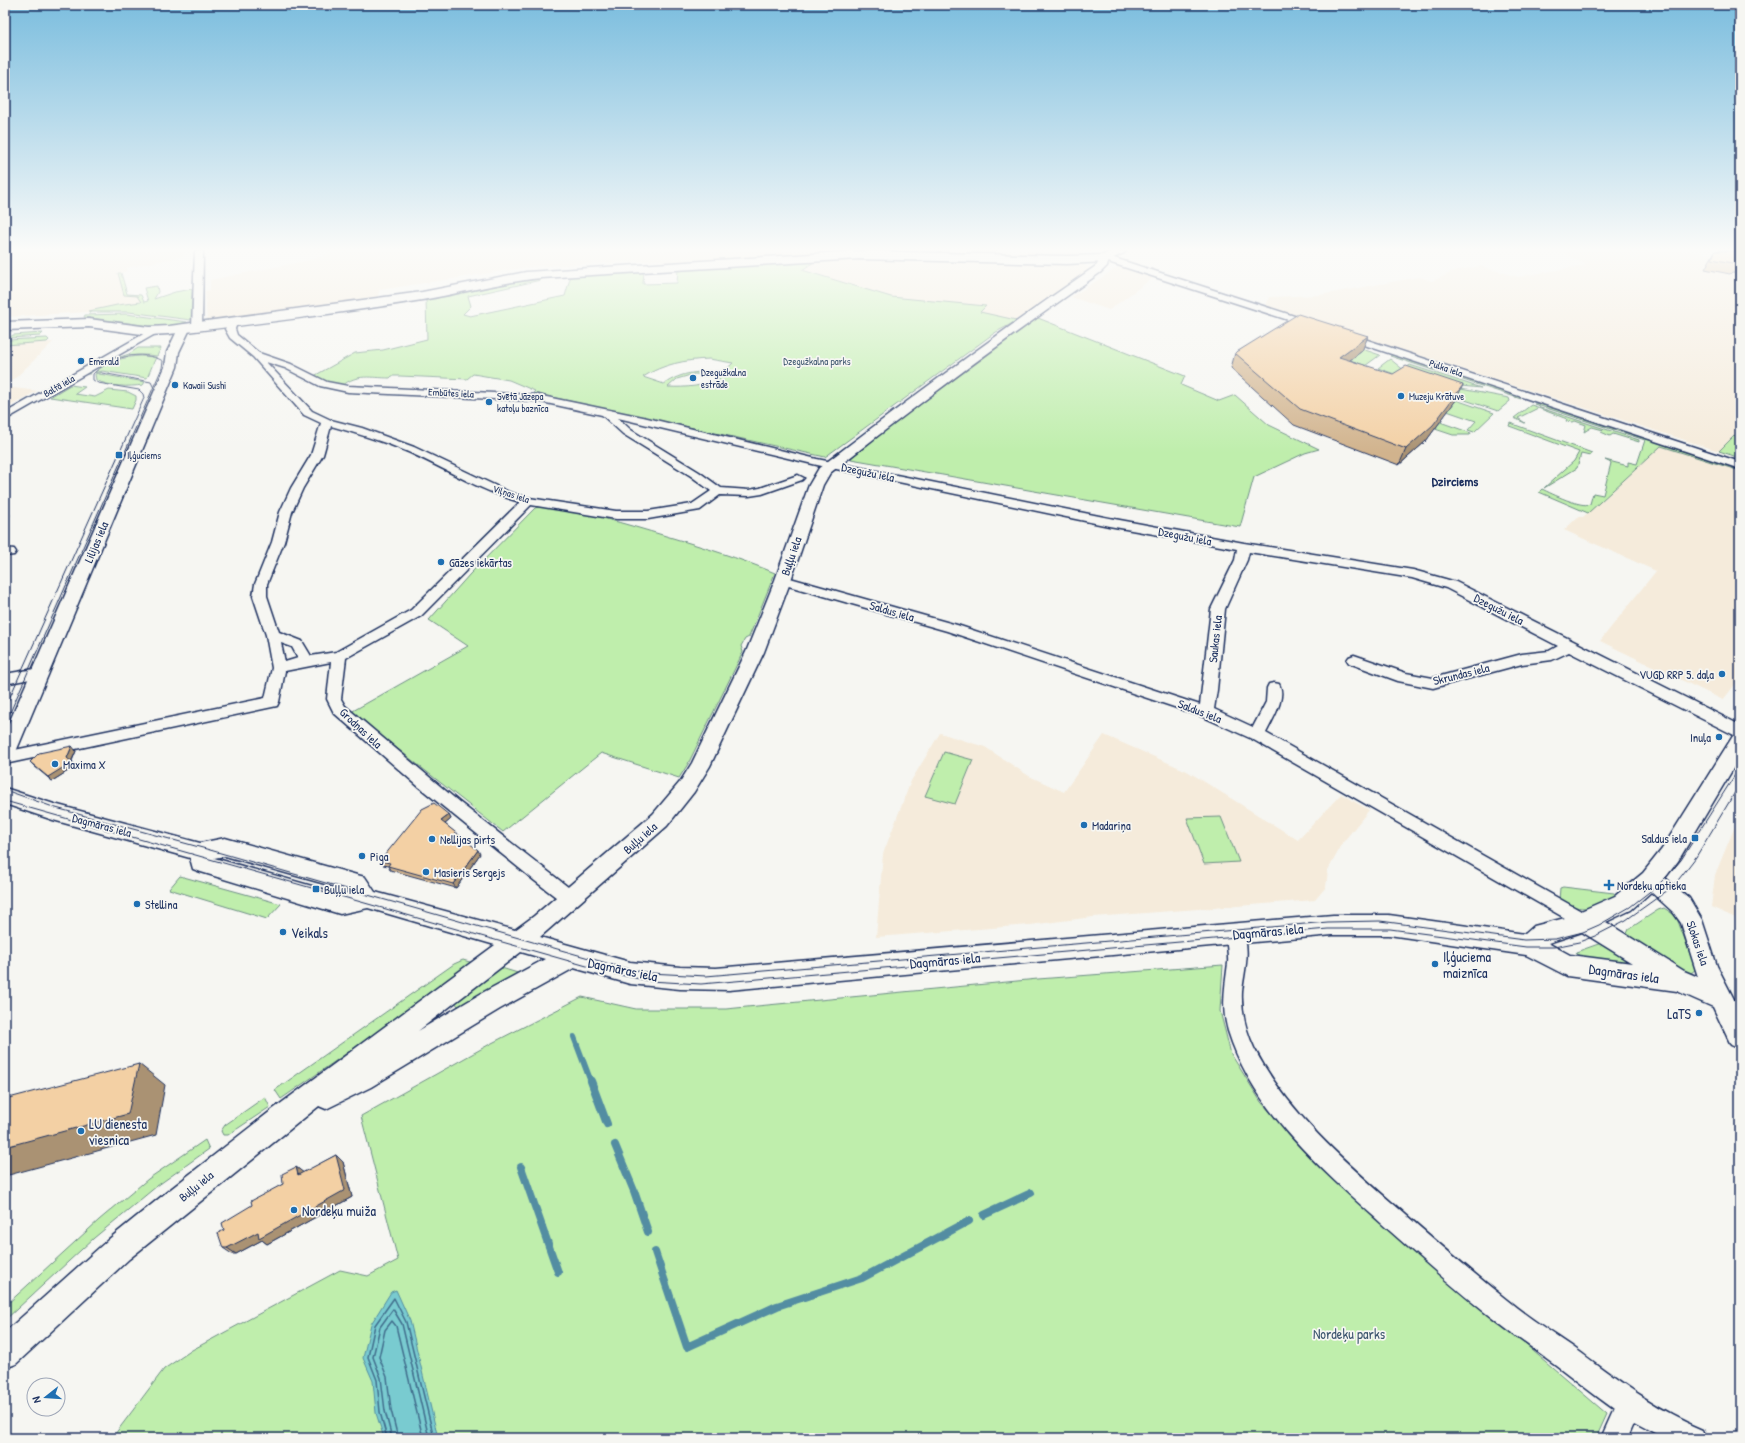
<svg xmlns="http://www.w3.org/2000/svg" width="1745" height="1443" font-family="'Patrick Hand',sans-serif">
	<rect width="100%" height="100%" fill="#f6f6f2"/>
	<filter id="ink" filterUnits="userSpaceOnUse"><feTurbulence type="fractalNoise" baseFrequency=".025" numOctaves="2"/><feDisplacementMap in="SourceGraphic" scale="8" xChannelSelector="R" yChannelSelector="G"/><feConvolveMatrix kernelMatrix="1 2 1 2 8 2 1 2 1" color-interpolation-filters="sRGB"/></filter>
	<g filter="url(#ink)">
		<!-- built -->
		<path fill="#f5ebdb" d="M5,251H184V256L126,268L127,271L121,273L127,294L141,295L144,303L115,306L89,312L5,317Z
			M326,251H888L662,264V260L529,267L379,290L378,299L207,322L205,291L210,290V280L310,260L332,253Z
			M893,251H1095L1075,255L1048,257L986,256Z
			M1560,251H1692L1740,260V433L1738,432L1719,451L1265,306L1269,297L1320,295L1419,277L1432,281L1451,273L1449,272L1480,266L1518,277L1586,265Z
			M847,258L1010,261L1011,264H1015L1085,265L1090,269L1016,320L980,312L986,306L891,297L801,270L817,260Z
			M1120,266L1154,277L1109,310L1071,297Z
			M53,342L6,387L37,391L5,409V345Z
			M1661,446L1740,471V678L1723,700L1600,641L1656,571L1564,530L1578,517H1583L1605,498Z
			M940,733L985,747L1029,776L1064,792L1104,735L1187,771L1298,840L1341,794L1369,810L1344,841L1328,870L1326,887L1315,900L1093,917L1030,925L876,937L883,854L911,781Z
			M1740,814V920L1711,907L1715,875Z"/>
		<!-- green -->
		<path fill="#bfeeac" stroke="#6d8e85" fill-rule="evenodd" d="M817,260L802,270L891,297L986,306L980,312L1016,320C1010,326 1000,329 993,334L825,457L533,393L535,391L509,380L473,374L467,379L400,376H392L390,378C371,378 357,373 342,386L333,384L314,376L355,353L383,350L427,339L426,299L527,278L544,277L541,280L468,296L471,306L463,314L470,316L565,296L571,275L644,270L643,284L677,283L678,269ZM709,359L733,363L721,374C700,370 682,372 664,384L643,377C663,364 685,360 709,359ZM694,374L710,375L720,379C705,386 686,388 668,387L677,379Z
			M118,273H121L127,294L141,295L144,302L148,301L144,288L157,286L158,292L154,299L175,292L192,289L191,320L129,312H89V311L117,305L141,302L137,296L124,295Z
			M126,314L187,322L182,325L158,327L84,317L85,315Z
			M1038,318L1185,376L1181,385L1219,401L1235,395L1269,425L1319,449L1305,453L1254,477L1240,527L851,459L853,454Z
			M1288,324L1380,355L1362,368Z
			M43,333L40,336L9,338L8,340L47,338L49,340L47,342L5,345V337H10L13,335Z
			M138,348H161L157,356C136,353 104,356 90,374H85L108,361L129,354Z
			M1393,354L1518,396L1521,399L1390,356Z
			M140,356L156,357L147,378L102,371L95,373C106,361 125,357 140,356Z
			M1390,359L1415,379L1397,375L1378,368Z
			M1410,365L1481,388L1451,385L1406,368Z
			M102,372L99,374L145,382L143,385C129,387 109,387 96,380L95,374Z
			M70,385L85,387L75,394L95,397L109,390L128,392L136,396V400L132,409L50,397Z
			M1450,387L1509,398L1510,401L1498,411L1444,393Z
			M1456,400L1494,413L1474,432L1468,430L1476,421L1447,411Z
			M1542,403L1740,468V471L1661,446L1588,513L1539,492L1542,489C1552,494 1581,508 1590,504L1593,493L1603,495L1611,463L1605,460L1628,466V462L1637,464L1645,440L1534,404Z
			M1531,405L1639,440V442L1613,434L1610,436L1601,432L1603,430L1592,427L1584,432L1586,425L1575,421L1573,422L1566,421L1567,419L1538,408L1518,418L1525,423L1514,418Z
			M1440,422L1471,433L1470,435H1453L1435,429Z
			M1510,423L1592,453L1590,456L1581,454L1577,468L1544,488L1574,461L1579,452L1512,427L1509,426Z
			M1738,432L1740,433V458L1719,451Z
			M542,506C584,511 625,524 666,536C703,547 739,558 775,573L749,637L745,639L741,646L743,652L688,764L679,778L601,753L503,832L351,712L468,646L429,620L470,574L535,508Z
			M944,752L973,760L955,804L925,796Z
			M1221,817L1239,862L1204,864L1187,818Z
			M180,876L281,904L267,919L169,889Z
			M1563,887L1614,893L1618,898C1592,907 1584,914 1559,900L1560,888Z
			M1664,908L1676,916L1696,969L1690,974L1680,971L1626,936L1629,929L1658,910Z
			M1604,942H1608L1636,966L1583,961L1576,952Z
			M463,960L473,963L469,968L281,1099L275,1090L454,964Z
			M1223,965L1220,1011L1231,1054L1261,1102L1335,1182L1607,1414L1596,1438H112L164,1369L192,1350L340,1270L368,1276L398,1260L361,1116L490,1044L582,997L636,1009H726L1038,979Z
			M498,967L521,974L461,1006H458L455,1002Z
			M265,1097L270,1107L228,1135H223L221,1131L225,1125Z
			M205,1140L209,1149L157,1186L94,1238L5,1320V1306L99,1220L148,1179Z"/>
		<!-- water -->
		<path fill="#79cbd0" stroke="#538da2" d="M396,1290L410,1321L438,1438H384L376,1413L373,1381L363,1358L371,1324L391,1292Z"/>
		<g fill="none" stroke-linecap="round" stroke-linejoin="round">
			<!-- shore -->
			<path stroke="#416d8c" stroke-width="1.5" d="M387,1438L380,1412L377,1380L368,1357L375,1325L394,1298L406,1322L434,1438
				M392,1438L385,1411L381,1378L373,1357L380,1327L393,1309L402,1324L429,1438
				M398,1438L391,1410L387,1377L379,1357L385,1330L392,1321L396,1326L423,1438"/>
			<!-- stream-far1 -->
			<path stroke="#538da2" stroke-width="6" d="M574,1037L591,1082"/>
			<!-- stream -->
			<path stroke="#538da2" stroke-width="8" d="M591,1081L607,1124
				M615,1145L634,1191L648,1232
				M521,1167L558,1272
				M984,1215L1031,1193
				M655,1252L687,1347L777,1306L862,1278L969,1221"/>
			<!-- minor casing -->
			<g stroke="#1b2f5e" stroke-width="3">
				<path id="minor" d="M195,251H203L202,327L197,330L192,327Z
					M1102,256H1108L1313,322L1315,324L1310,327L1307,326L1102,260Z
					M232,320L237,323L235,329L237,335L259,353L291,364L327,382L348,386L537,395L643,417L817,459L1109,518L1244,543L1413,570L1456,582L1740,725V738L1569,652L1552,660L1522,664L1433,688L1398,681L1349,663L1347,660L1349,657L1354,655L1406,673L1433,678L1522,654L1549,651L1558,646L1446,588L1412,578L1249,552L1247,560L1225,609L1217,690L1214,709L1253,727L1266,702L1267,688L1269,684L1274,683L1279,684C1287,698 1272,720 1266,733L1590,916L1593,921L1590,926L1584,929L1252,739L1201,716L947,631L778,583L777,580L778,577L783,576L957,625L1200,705L1211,609L1235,560L1237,549L1109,526L817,465L618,418L631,430L699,472L721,488L749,490L760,488L798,475L804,478L802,480L762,494L749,496L720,495L700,510L648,519H616L531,505L421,616L346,658L341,699L345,706L459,802L577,894L580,899L577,904L571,906L565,904L535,881L419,787L334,713L327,699L331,662L285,671L279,702L277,706L5,764V752L265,698L272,668L266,635L253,596L255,584L272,542L280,512L291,488L311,455L321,423L304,415L253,357L230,338L225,329L229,321ZM266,362L285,368L320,386L348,392L537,401L602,415L623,434L691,476L711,491L692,504L648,511H616L529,498L511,493L414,447L362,428L331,420L312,411ZM331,426C356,433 382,441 406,451C445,468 480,491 520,502L411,610L336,652L311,656L302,641L279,632L267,596V584L284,542L292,512L303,488L323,455ZM281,643L292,647L298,658L285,662Z
					M154,328L157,329L159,331L157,333L5,420V413Z
					M1346,333L1740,462V469L1343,338L1341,336Z
					M5,548L14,549L16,552L14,555L5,556Z
					M40,668L45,670L47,673L45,676L5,684V674Z
					M1235,926L1241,928C1252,950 1244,970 1242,992C1241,1011 1246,1031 1254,1048C1287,1112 1345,1162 1398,1208C1437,1242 1476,1276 1517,1308C1535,1322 1554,1334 1573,1347C1618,1380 1652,1407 1704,1429L1708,1438H1664L1634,1422L1627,1438H1601L1614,1409C1594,1395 1576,1380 1556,1365C1538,1352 1519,1339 1501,1325C1463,1296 1427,1264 1391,1232C1329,1176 1254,1114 1228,1031C1221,1007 1225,987 1228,963C1229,952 1224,937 1229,928Z"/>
			</g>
			<!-- tertiary casing -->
			<g stroke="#1b2f5e" stroke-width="3">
				<path id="tertiary" d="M1105,255L1110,258L1107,266L1101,272C1008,337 918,404 830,473L823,485L791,580L764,652L710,766L694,792L667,826L540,937L630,962L680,967L716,968L1333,915H1389L1525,934L1534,926L1565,918L1615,896L1643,873L1662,849L1733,736L1740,734V757L1678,861L1665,878L1689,898L1702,920L1717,966L1740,1011V1049L1731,1045L1713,1007L1677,991L1567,976L1526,955L1389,935H1333L729,990L680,989L630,984L574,968L500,1009L371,1087L326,1109L319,1106L129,1259L16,1364L5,1368V1332L109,1239L167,1192L272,1110L495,945L368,908L340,914L201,872L193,869L190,858L53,820L5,804V788L54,804L200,843L225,838L357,875L365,877L375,892L515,930L534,916L653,814L680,782L692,763L746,652L775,580L809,485L819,468C909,399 1000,332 1093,268L1097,265L1101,256ZM225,856L350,891L351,893L340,894L214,858ZM1651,892L1673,912L1681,923L1698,977L1684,971L1606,922L1631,910ZM1582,932L1632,963L1570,955L1548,943ZM521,952L545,959L482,993L418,1031Z
					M184,326L188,327L190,329L179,352L177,367L15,754L12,759L5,761V732L165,367L167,352L178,329L180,327Z"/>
			</g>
			<!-- secondary casing -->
			<g stroke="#1b2f5e" stroke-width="3">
				<path id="secondary" d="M859,251L1067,256L1103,255L1110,251H1126L1124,253L1105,262L1067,264L859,259L541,278C501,282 462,293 422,300C338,314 253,324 169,334L149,335L89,327L5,330V322L89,319L149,327L169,326L422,292L526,272Z"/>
			</g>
			<!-- minor -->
			<use href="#minor" fill="#f6f6f2" fill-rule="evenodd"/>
			<!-- tertiary -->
			<use href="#tertiary" fill="#f6f6f2" fill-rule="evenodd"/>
			<!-- secondary -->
			<use href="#secondary" fill="#f6f6f2" fill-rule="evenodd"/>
			<!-- tram -->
			<path stroke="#1b2f5e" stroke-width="1" d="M102,373L151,382L154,388
				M5,708L144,398L143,394L139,390L98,383L93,380V374C109,357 142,349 163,361L162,368L5,724
				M5,790L56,808L210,850L624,968L650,973L706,976L1328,922L1380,921L1524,940L1555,939L1583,932L1599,925L1630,907L1658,885L1670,873L1681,860L1740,767
				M5,801L615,974L650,981L701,984L1328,929H1390L1526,947H1554L1579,942L1595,936L1626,920L1668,890L1679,879L1696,857L1740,784"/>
		</g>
		<!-- wall -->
		<path fill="#d1b38d" stroke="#1b2f5e" d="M1715,251H1740V264L1735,273L1732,272L1730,274L1705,269Z
			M1368,336L1362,351L1350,360L1456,400L1426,441L1399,465L1294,425L1231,368L1235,353Z
			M76,751L72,761L76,766L52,781L34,766L30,762Z
			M449,815L451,819L445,824L480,854L456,888L390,870L388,866L383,865L380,861Z
			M336,1155L343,1162L352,1197L267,1244L262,1240L236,1254H232L223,1248L224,1230L252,1205L283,1184L296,1167L303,1173Z"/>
		<!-- shaded-wall -->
		<path fill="#aa9273" stroke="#1b2f5e" d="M1368,336L1362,351L1334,372L1339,357Z
			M1463,385L1456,400L1426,441L1399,465L1406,449Z
			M5,508L10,515L5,524Z
			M72,746L76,751L71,762H72L76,766L52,781L48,777L67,758Z
			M449,815L451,819L444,825L441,821Z
			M478,850L480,854L456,888L453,884Z
			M139,1064L165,1085L156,1135L5,1176V1147Z
			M336,1155L343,1162L352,1197L267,1244L262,1240L236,1254L227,1248Z
			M296,1167L304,1173L298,1175Z"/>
		<!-- building -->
		<path fill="#f3d0a4" stroke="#1b2f5e" d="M1715,251H1740V262L1738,261L1737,264L1712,259Z
			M1298,314L1368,336L1339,357L1393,374L1406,366L1463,385L1433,425L1406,449L1300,409L1235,353Z
			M72,746L67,758L72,762L48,777L30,762L39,753Z
			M434,803L449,815L441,821L478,850L453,884L388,866L390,863L380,861L422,809Z
			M139,1064L128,1114L5,1147V1099Z
			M336,1155L345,1190L259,1238L258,1232L227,1248H223L218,1233L224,1230L222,1223L252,1205L251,1201L283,1184L282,1174L296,1167L298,1175Z"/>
	</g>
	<!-- sky -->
	<linearGradient id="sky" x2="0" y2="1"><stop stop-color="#7bbdde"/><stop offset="0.55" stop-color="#fbfbf9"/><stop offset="1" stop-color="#fbfbf9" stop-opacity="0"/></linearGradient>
	<rect width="1745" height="453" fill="url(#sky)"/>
	<!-- markers -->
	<g fill="#1f6fb2" stroke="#f6f6f2" stroke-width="1.5">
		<circle cx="81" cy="361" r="4"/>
		<circle cx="693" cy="378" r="4"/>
		<circle cx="175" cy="385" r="4"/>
		<circle cx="1401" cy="396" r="4"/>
		<circle cx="489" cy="402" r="4"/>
		<rect x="115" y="451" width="8" height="8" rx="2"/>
		<circle cx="441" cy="562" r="4"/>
		<circle cx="1722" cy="674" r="4"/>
		<circle cx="1719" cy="737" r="4"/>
		<circle cx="55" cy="764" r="4"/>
		<circle cx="1084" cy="825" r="4"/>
		<rect x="1691" y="834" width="8" height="8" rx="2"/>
		<circle cx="432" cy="839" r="4"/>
		<circle cx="362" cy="856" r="4"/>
		<circle cx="426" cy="872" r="4"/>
		<path d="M1607 879h4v4h4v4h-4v4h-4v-4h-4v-4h4z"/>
		<rect x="312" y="885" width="8" height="8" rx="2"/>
		<circle cx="137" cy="904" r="4"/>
		<circle cx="283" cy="932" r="4"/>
		<circle cx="1435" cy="964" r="4"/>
		<circle cx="1699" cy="1013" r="4"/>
		<circle cx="81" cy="1131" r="4"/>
		<circle cx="294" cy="1210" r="4"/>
	</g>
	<g text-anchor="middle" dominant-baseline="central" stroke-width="3.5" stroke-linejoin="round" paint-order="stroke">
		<!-- far-poi labels -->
		<g font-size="10" fill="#1b2f5e" stroke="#f6f6f2" text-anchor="start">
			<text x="89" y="361">Emerald</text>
			<text x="701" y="372">Dzegužkalna<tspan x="701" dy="12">estrāde</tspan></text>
			<text x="183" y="385">Kawaii Sushi</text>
			<text x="497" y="396">Svētā Jāzepa<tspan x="497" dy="12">katoļu baznīca</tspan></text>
			<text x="1409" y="396">Muzeju Krātuve</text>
			<text x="127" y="455">Iļģuciems</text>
		</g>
		<!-- far-park labels -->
		<g font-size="10" fill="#3c556e" stroke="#f6f6f2">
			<text x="817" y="361">Dzegužkalna parks</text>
		</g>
		<!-- far-street labels -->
		<g font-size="10" fill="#1b2f5e" stroke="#f6f6f2">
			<text transform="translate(1446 368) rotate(19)">Pulka iela</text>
			<text transform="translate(59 386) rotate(-30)">Baltā iela</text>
			<text transform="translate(451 393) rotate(3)">Embūtes iela</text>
			<text transform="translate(511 494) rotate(18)">Viļņas iela</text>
		</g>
		<!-- street labels -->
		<g font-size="12" fill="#1b2f5e" stroke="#f6f6f2">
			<text transform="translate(868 472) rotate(12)">Dzegužu iela</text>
			<text transform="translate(1185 536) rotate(11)">Dzegužu iela</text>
			<text transform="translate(96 542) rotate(-67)">Lilijas iela</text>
			<text transform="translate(791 556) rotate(-71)">Buļļu iela</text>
			<text transform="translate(1499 609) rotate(27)">Dzegužu iela</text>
			<text transform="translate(892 611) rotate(16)">Saldus iela</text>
			<text transform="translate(1215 639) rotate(-84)">Saukas iela</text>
			<text transform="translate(1461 674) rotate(-14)">Skrundas iela</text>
			<text transform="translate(1200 711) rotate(21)">Saldus iela</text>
			<text transform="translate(361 728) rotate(43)">Grodņas iela</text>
			<text transform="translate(102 825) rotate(15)">Dagmāras iela</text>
			<text transform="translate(640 838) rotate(-42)">Buļļu iela</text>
			<text transform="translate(1698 943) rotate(71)">Slokas iela</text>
			<text transform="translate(196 1186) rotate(-39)">Buļļu iela</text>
		</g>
		<!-- poi labels -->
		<g font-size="12" fill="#1b2f5e" stroke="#f6f6f2" text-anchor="start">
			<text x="449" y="562">Gāzes iekārtas</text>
			<text x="1714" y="674" text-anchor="end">VUGD RRP 5. daļa</text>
			<text x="1711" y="737" text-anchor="end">Inuļa</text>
			<text x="63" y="764">Maxima X</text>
			<text x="1092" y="825">Madariņa</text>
			<text x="1687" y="838" text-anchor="end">Saldus iela</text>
			<text x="440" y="839">Nellijas pirts</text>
			<text x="370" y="856">Piga</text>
			<text x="434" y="872">Masieris Sergejs</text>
			<text x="1617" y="885">Nordeķu aptieka</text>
			<text x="324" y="889">Buļļu iela</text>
			<text x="145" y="904">Stellina</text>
		</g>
		<!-- far-district labels -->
		<g font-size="13" font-weight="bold" fill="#1b2f5e" stroke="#f6f6f2">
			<text x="1455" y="481">Dzirciems</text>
		</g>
		<!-- near-street labels -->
		<g font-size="14" fill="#1b2f5e" stroke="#f6f6f2">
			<text transform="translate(1268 931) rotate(-5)">Dagmāras iela</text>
			<text transform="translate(945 960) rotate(-5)">Dagmāras iela</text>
			<text transform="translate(623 969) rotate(12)">Dagmāras iela</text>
			<text transform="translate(1624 973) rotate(8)">Dagmāras iela</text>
		</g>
		<!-- near-poi labels -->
		<g font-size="14" fill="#1b2f5e" stroke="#f6f6f2" text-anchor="start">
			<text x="291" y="932">Veikals</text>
			<text x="1443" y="956">Iļģuciema<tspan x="1443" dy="16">maiznīca</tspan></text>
			<text x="1691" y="1013" text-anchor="end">LaTS</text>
			<text x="89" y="1123">LU dienesta<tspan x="89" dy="16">viesnica</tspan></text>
			<text x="302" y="1210">Nordeķu muiža</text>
		</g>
		<!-- near-park labels -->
		<g font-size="14" fill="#3c556e" stroke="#f6f6f2">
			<text x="1349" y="1333">Nordeķu parks</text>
		</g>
	</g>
	<!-- margin -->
	<rect width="1745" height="1443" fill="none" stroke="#f6f6f2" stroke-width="20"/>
	<rect x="10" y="10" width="1725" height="1423" fill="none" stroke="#1b2f5e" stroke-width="1.5" filter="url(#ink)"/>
	<!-- north arrow -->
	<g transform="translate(46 1397) rotate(253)"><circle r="19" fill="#f6f6f2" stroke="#9ea6b7"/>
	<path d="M0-3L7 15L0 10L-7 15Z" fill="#1f6fb2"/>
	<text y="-6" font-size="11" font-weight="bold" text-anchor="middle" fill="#1b2f5e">N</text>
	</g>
</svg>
